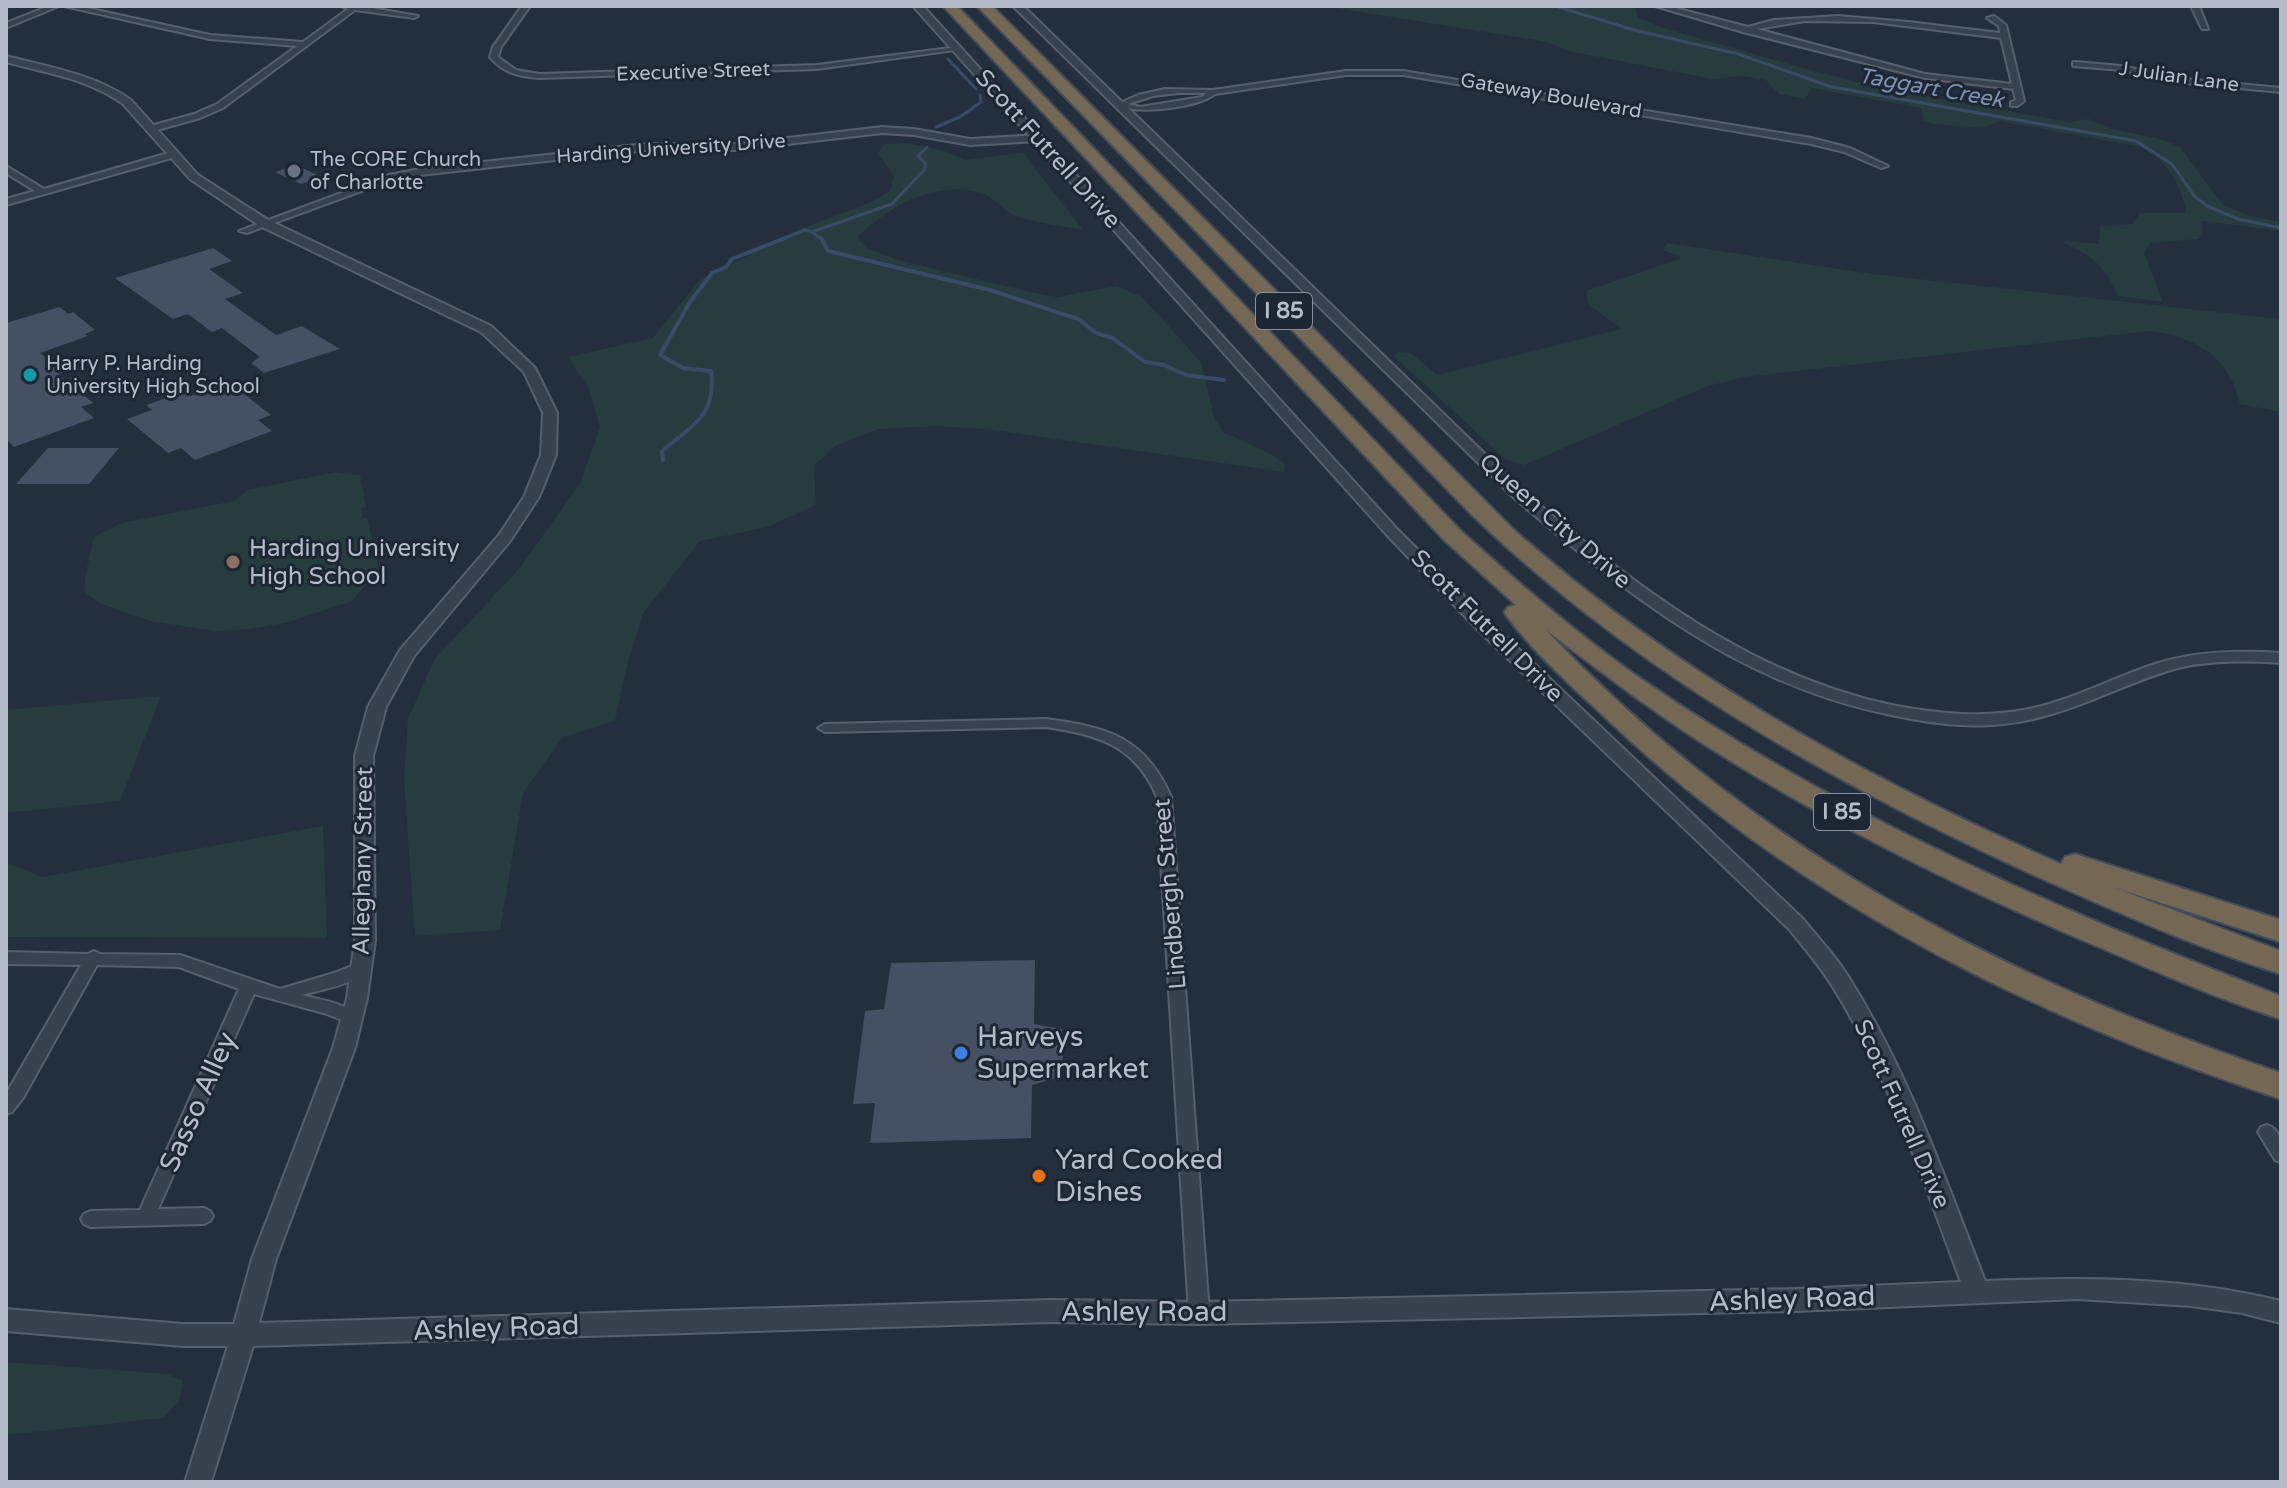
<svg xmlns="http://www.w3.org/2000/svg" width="2287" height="1488" font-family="'Varela Round',sans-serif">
	<rect width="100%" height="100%" fill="#242f3e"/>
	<!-- green -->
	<path fill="#263c3f" d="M1324,6H1631L1635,8L1638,17L1660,27L1799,67L1885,89L2069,122L2089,119L2108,128L2160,139L2180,147L2222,204L2247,215L2281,222V231L2201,221L2202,232L2198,239L2150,243L2144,253L2163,302L2118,296C2106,268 2093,255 2064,243L2065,241L2099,244L2100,227L2133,224L2140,213H2186C2183,188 2166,158 2141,147L2001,121L1982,128L1933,124L1923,120L1921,108L1812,88L1805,99L1779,94L1766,80L1743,76L1712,79L1569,51L1547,42Z
		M907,143L945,151L965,160L1023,153L1083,230C1061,226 1037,223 1016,216C1003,212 995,197 981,193C938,179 886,207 857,238L867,248L898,260L1030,292L1057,297L1117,286L1142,297L1201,362L1214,417L1223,432L1271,454L1285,464L1284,472L994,430L935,426L878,429L835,446L814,466L816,505L767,527L700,541L643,613L626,669L615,721L563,737L523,793L500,930L415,936L404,779L408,719L434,660L518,570L581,482L600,427L589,389L568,357L653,338L699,281L795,231L869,203L890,191L894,176L878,153L884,144Z
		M1667,243L1872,274L2281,319V412L2240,404C2229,356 2195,336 2148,331L1744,377L1708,386L1524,465L1505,459L1394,356L1398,352L1410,353L1438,375L1622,329L1588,304L1586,291L1682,258L1663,250Z
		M336,472L360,475L366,507L361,508L363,518H367L379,569L352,601L285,623L249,629L216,631L150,621L99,603L86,593L85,577L94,537L122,523L234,501L248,490Z
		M161,696L120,801L6,813V710Z
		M323,826L327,938L6,937V862L42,877Z
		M6,1362L167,1374L183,1381L179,1401L163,1418L6,1435Z"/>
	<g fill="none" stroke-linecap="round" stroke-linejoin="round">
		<!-- stream-far1 -->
		<path stroke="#394c67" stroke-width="3" d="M1555,6L1634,30L1738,54L1832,87L2136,141L2172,164L2195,197L2207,206L2238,219L2281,228
			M1572,7L1587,6
			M948,59L976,89
			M936,127L960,117L981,102L980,95
			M813,233L823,240
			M780,240L805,230L812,232L892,204L925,169V163L918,156L927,147"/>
		<!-- stream -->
		<path stroke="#394c67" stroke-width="4" d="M821,238L828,251L990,290L1078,319L1096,333L1113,338L1145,362L1164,365L1186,375L1224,380
			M663,460L662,451C692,425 717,416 711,371L683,368L660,355L690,302L712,273L726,267L732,259L785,238"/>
	</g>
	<!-- building -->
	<path fill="#455162" d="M296,165L322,177L301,184L275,172Z
		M213,248L232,261L209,269L243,293L225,299L276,335L302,326L340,349L264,373L251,363L260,357L222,328L212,332L188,314L173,319L115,278Z
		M60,307L68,314L73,312L95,330L85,334L88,336L40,353L62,372L58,374L93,403L81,407L94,418L14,447L6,439V323Z
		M229,382L271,415L258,420L272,431L195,460L181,448L168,453L127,419L152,410L146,405L184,392L190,396Z
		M48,448H119L89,484H16Z
		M1035,960L1034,1024L1062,1029L1063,1076L1032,1085L1031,1138L870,1143L875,1103L853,1104L865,1011L884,1009L891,963Z"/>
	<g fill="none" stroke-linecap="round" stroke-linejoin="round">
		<!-- minor casing -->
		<g stroke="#565f6c" stroke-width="4">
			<path id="minor" d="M49,6H59L6,28V23Z
				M64,6H78L210,35L303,42L348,9L341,6H360L418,16L414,18L355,10L223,108L200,118L150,132L147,131V127L194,114L217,104L297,46L210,39Z
				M522,6H530L501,47L498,57L516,70L539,74L817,65L958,47L962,49L817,69L539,78C520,77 503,73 490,57L493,47Z
				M1655,6H1667L1748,27L1774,20L1838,16L1908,22L2000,33L1999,26L1987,18L1994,16L2006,25L2024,101L2017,106H2011V102L2016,100L2013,89L1925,78L1743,32ZM1805,21L1873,22L2001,38L2012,84L1925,74L1757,29Z
				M2191,6H2199L2208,29H2202Z
				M2076,62L2121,66L2185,79L2281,88V92L2185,83L2121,70L2073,66V62Z
				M1346,71H1403L1811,138L1850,148L1888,166L1881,168L1844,152L1811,144L1403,75H1346L1215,94C1197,108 1137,115 1116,105L1138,95L1165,89L1213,90ZM1178,93H1206L1202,97L1140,107L1128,104L1153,96Z
				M882,127L914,129L970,139L1039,135L1043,138L1039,141L970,145L914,135L882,133L737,150H646L420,175L394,179L247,233L239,231L389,175L420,169L646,144H737Z
				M172,152L176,155L175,157L6,205V199L35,191L6,173V166L44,189Z
				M1046,719C1107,727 1145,737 1171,797L1209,1313L1206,1319L1199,1321L1192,1319L1189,1313L1157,797C1135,745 1098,735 1046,727L825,732L818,728L825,724Z
				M94,951L100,954L180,955L280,989L334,973L362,962L368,964L370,968C356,985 322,989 302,995C320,1000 348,1003 360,1018L358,1022L352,1024L327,1014L254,994L158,1209L204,1208L210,1211L213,1216L210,1221L204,1224L90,1227L84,1224L81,1219L84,1214L90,1211L140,1210L239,989L179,967L97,965L23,1098L12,1112L6,1114V1094L81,965L6,964V952L88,954Z
				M2267,1125C2283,1130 2281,1148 2281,1162L2275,1160L2258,1132L2261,1127Z"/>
		</g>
		<!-- tertiary casing -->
		<g stroke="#565f6c" stroke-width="4">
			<path id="tertiary" d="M913,6H923L1397,529L1488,620L1804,920C1818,938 1834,954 1846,973C1907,1068 1944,1176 1985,1281C2084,1277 2184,1277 2281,1301V1323L2242,1313L2191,1306L2077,1299L1796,1311L1199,1324L1052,1322L253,1346L211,1482H185L228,1346H183L6,1331V1309L183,1324H234L252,1259L333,1048L347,998L355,941V756L368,707L400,650L499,535L524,497L541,455L543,413L524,372L481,332L260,226L190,179L123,104C89,79 46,73 6,62V56C48,67 95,74 131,100L198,175L268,220L491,326L535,368L557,413L556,455L539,497L510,541L414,656L386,707L373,756L375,941L367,998L355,1048L276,1259L259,1323L1052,1300L1199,1302L1796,1289L1961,1282C1923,1181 1889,1076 1831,984C1819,965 1804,948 1790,930L1476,628L1387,535Z
				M1013,6H1023L1522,490C1634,585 1749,676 1896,706C1941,714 1984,718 2029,709C2073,700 2112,678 2155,664C2196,651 2238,650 2281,653V663C2247,661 2212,660 2178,668C2127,682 2081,709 2029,720C1982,730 1938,725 1891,715C1740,685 1626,594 1512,496Z"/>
		</g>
		<!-- motorway casing -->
		<g stroke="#434c59" stroke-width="4">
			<path id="motorway" d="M943,6H957L1460,530C1520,584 1581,638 1647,683C1843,817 2060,911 2281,996V1019C2220,1000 2160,973 2101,948C1973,894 1847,833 1729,760C1665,721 1606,676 1546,630C1754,850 1998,977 2281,1073V1099C2034,1018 1799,901 1609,721C1574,688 1532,652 1504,612L1508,607L1516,605L1444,540Z
				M977,6H992L1513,529C1673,672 1865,778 2061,864L2065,857L2075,854L2281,920V942L2113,887L2281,951V974C2201,949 2121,914 2045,880C1838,787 1635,672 1471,514Z"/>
		</g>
		<!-- minor -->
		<use href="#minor" fill="#38414e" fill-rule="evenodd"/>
		<!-- tertiary -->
		<use href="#tertiary" fill="#38414e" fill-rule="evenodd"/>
		<!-- motorway -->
		<use href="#motorway" fill="#746855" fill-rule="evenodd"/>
	</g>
	<!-- markers -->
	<circle fill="#6b7280" stroke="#1d2633" stroke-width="3" cx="294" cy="171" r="8"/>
	<circle fill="#0f9aa8" stroke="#1d2633" stroke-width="3" cx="30" cy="375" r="8"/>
	<circle fill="#8d6e63" stroke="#1d2633" stroke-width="3" cx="233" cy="562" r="8"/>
	<circle fill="#3f7fe0" stroke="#1d2633" stroke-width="3" cx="961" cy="1053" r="8"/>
	<circle fill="#e8710a" stroke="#1d2633" stroke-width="3" cx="1039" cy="1176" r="8"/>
	<g text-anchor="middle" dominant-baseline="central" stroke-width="6" stroke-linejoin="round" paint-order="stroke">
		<!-- far-street labels -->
		<g font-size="20" fill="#b4bcc9" stroke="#1d2633">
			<text transform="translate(693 72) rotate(-2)">Executive Street</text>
			<text transform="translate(2179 77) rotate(8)">J Julian Lane</text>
			<text transform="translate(1551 96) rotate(10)">Gateway Boulevard</text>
			<text transform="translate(671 149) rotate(-4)">Harding University Drive</text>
		</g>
		<!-- far-poi labels -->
		<g font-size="20" fill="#b4bcc9" stroke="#1d2633" text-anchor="start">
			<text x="310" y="160">The CORE Church<tspan x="310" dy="23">of Charlotte</tspan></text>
			<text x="46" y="364">Harry P. Harding<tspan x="46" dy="23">University High School</tspan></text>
		</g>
		<!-- far-water labels -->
		<g font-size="22" font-style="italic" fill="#7c92b1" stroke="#1d2633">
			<text transform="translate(1931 88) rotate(10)">Taggart Creek</text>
		</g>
		<!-- shield labels -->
		<g fill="#1d2633" stroke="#878f9c" stroke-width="2">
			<rect x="1256" y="293" width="56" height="36" rx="6"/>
			<rect x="1814" y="794" width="56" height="36" rx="6"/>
		</g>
		<g font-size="22" font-weight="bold" fill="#b4bcc9">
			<text x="1284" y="311">I 85</text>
			<text x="1842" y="812">I 85</text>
		</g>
		<!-- street labels -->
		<g font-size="24" fill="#b4bcc9" stroke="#1d2633">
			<text transform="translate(1048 149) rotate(48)">Scott Futrell Drive</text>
			<text transform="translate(1555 521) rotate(41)">Queen City Drive</text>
			<text transform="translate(1487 626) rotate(45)">Scott Futrell Drive</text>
			<text transform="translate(363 861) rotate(-89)">Alleghany Street</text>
			<text transform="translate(1170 894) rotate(-95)">Lindbergh Street</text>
			<text transform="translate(1902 1114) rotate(66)">Scott Futrell Drive</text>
		</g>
		<!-- poi labels -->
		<g font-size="24" fill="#b4bcc9" stroke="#1d2633" text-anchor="start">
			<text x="249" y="548">Harding University<tspan x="249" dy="28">High School</tspan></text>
		</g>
		<!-- near-poi labels -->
		<g font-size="28" fill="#b4bcc9" stroke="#1d2633" text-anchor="start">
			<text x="977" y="1037">Harveys<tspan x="977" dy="32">Supermarket</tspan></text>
			<text x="1055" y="1160">Yard Cooked<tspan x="1055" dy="32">Dishes</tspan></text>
		</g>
		<!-- near-street labels -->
		<g font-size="28" fill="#b4bcc9" stroke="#1d2633">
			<text transform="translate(198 1102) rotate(-66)">Sasso Alley</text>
			<text transform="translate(1792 1299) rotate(-2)">Ashley Road</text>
			<text x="1144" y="1312">Ashley Road</text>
			<text transform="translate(496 1328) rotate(-2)">Ashley Road</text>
		</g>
	</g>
	<!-- border -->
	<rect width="2287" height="1488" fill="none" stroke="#b4bcc9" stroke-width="16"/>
</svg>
